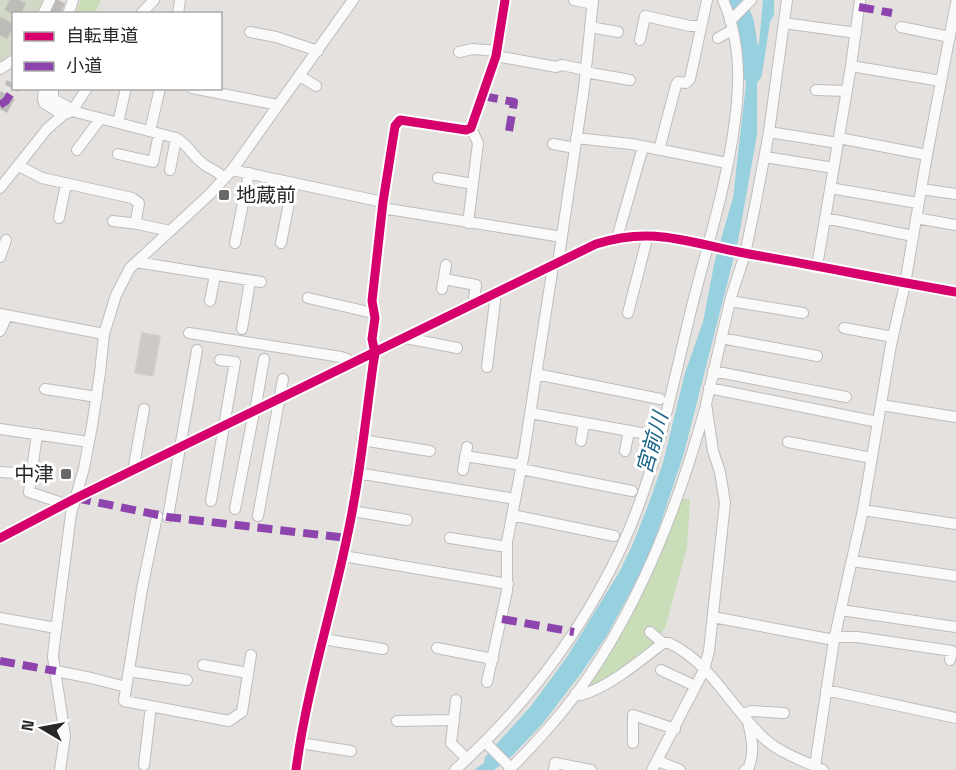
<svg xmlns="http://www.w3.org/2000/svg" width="956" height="770" font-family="'Space Grotesk','Noto Sans JP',sans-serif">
	<rect width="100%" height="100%" fill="#e4e1de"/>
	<!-- green -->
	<path fill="#c9ddb9" d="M80,0H101L95,13H76Z
		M680,499H690L687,548L665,628L654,643L629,665L587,687Z"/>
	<!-- cemetery -->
	<path fill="#d1d8c6" d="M0,0H45L38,13L14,14L13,55L0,65Z"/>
	<!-- water -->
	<path fill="#97d0df" d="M763,0H774V15L770,22L762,74L757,83V135L738,241L684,453L656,537L644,567L607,635L582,672L543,723L513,755L494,770H474L484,763L485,757L531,706L567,657L620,571L632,546L649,503L663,463L685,373L703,322L715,260L733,198L746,84L744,46L756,47L759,44Z"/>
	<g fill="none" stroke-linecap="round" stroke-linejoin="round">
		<!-- river -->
		<path stroke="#97d0df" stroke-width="20" d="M735,0L744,23L752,73"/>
	</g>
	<!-- building -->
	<path fill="#ccc9c7" stroke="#cfcdca" stroke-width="1.5" d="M142,333L160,336L153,376L135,373Z"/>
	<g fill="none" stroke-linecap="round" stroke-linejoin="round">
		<!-- primary-tunnel -->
		<path stroke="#bebcb9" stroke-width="16" stroke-dasharray="16 8" stroke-linecap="butt" d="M51,14L58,0
			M0,35L19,0
			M0,109L14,84"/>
		<!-- street casing -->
		<g stroke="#bebdbe" stroke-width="12">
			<path id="street" d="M574,0L593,4
				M43,14L50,0
				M68,14L73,0
				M141,14L154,0
				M178,14L180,0
				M730,21L751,0
				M784,23L856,33
				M590,27L618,32
				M901,27L950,37
				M250,32L276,37L318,51
				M718,38L732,30
				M640,40L645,16L690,26H701
				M459,52L473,49L497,51
				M496,56L556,67L562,65L586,70
				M851,66L941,81
				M0,69L14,60
				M585,72L630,80
				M300,76L316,86
				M44,88L43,99L44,103L63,115
				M53,88V99L68,107L72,111L176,138C187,144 191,153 200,161C207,169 217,169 223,178
				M192,88L278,105
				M816,90L847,91
				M118,123L126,88
				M150,131L160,88
				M769,132L838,143
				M576,138L631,144L727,163
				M839,138L927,155
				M553,144L575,148
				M77,150L100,119
				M659,150L676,85L678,82L686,83L690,79L707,0
				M118,154L153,162L159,134
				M765,157L834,168
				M19,166L42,178L132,198L139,203L136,220L138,224L170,231
				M170,170L176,138
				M232,170L383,202
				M438,178L473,184
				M0,188L47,129L63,115L72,111L87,88
				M830,188L918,203
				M921,189L956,194
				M382,208L562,237
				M59,218L66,184
				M825,218L913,236
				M916,218L956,225
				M113,221L138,224
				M468,223L478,143L471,128
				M617,238L643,147
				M235,243L249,173
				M281,243L293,183
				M0,257L6,240
				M136,262L261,282
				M558,263L584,88L593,0
				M817,266L851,66L860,0
				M444,279L476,285L473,305
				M442,289L446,265
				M308,298L373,313
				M210,301L215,275
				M730,301L803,313
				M628,313L648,235
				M0,314L104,334
				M844,328L893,337
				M242,329L250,281
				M0,331L7,316
				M189,333L341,357L347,359L351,365
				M406,338L457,348
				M721,338L817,356
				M487,367L496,293
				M713,371L846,397
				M536,374L660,399
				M709,388L878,422
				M45,389L97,397
				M881,405L956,417
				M255,411L264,359
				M530,413L652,435
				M0,429L89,442
				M37,434L29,492L65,504
				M362,440L430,451
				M581,441L584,423
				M788,442L872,458
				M625,451L629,431
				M465,456L522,465
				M521,469L632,491
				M463,470L467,447
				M133,471L144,409
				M0,472L31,474
				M357,473L515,499
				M211,501L235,362L220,360
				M235,509L254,412
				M863,510L956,524
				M352,511L407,520
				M512,515L614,536
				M157,516L142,589L124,701L229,721L242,712L251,655
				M258,516L283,379
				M168,517L197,350
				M0,538L76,498L596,244C655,225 691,244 749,254C818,266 887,280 956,292
				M450,538L507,547
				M343,556L508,584
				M852,561L956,576
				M841,610L956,627
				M713,617L834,640
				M0,618L56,628
				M650,632L663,643
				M835,637H857L952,651L950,660
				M323,639L383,649
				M437,648L493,659
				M203,665L248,673
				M661,670L695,686
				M56,671L91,678L126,687
				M129,671L187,680
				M487,682L507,591V542L524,453L553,266
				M826,690L956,718
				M576,693L581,695C609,687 640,661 663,643H669C712,663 732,710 766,740C782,754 804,761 823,770
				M456,700L451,743L467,759
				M743,714L751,711L784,713
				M397,721L454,720
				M485,742L511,768
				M300,743L351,751
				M633,743V715L675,729
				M658,761L680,770
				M144,765L151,706
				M815,766L834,640L863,510L891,345L905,284L927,155L956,3
				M60,770L65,736L53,657L54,646L71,514L84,468L92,426L100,373L104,334L116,295L130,268L210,194L232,170L353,0
				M296,770C306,693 330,618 346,542C359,484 365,424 373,365L375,353L372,339L375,318L372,301L383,202L395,126L400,120L466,130L471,128L496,56L505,0
				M455,770C526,706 582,632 622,546C657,470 672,387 692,306C709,239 731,171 737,102C740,69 737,31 723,0
				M509,770C538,741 566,710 589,676C644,595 679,503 705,409
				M554,770L555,763L591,770
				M652,770L704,670L709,651L725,503L720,472L713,451L706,404L731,297L745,254L756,201L769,132L787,0
				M745,770L748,769C755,754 752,738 748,722"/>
		</g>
		<!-- street -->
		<use href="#street" stroke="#fbfafa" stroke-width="10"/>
		<!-- quiet -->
		<path stroke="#8e44ad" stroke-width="8" stroke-dasharray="15 8" stroke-linecap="butt" d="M859,7L892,13
			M483,96L514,102L508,137
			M0,105L6,101L14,88
			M76,498L168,517L347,538
			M502,619L574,632
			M0,661L56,671"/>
		<!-- cycleway casing -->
		<g stroke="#fff" stroke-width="13">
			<path id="cycleway" d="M0,538L76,498L596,244C655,225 691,244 749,254C818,266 887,280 956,292
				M296,770C306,693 330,618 346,542C359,484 365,424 373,365L375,353L372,339L375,318L372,301L383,202L395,126L400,120L466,130L471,128L496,56L505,0"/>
		</g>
		<!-- cycleway -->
		<use href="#cycleway" stroke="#d6006c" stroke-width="9"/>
	</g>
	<!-- markers -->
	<g fill="#696867" stroke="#fff" stroke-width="2">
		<rect x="218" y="189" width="12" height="12" rx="3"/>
		<rect x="60" y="468" width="12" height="12" rx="3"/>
	</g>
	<g text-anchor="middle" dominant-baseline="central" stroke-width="6" stroke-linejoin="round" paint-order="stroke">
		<!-- poi labels -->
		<g font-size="20" fill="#272727" stroke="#fff" text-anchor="start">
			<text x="236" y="195">地蔵前</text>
			<text x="54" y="474" text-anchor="end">中津</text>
		</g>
		<!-- water labels -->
		<g font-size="21" font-style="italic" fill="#1b6587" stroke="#fff">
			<text transform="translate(652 443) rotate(-74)">宮前川</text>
		</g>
	</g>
	<!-- legend -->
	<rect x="12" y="12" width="210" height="78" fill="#ffffff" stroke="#a9a9a9" stroke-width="1.5"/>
	<rect x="24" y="32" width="30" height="9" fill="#d6006c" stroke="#a9a9a9" stroke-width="1.5"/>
	<text x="66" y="42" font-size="18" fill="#272727">自転車道</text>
	<rect x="24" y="62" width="30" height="9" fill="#8e44ad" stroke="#a9a9a9" stroke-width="1.5"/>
	<text x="66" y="72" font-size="18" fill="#272727">小道</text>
	<!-- north arrow -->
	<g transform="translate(42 728) rotate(280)" stroke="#ffffff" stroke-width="4.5" paint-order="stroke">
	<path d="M0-4.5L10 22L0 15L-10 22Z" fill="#272727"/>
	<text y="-9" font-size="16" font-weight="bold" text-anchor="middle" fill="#272727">N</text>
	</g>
</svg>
